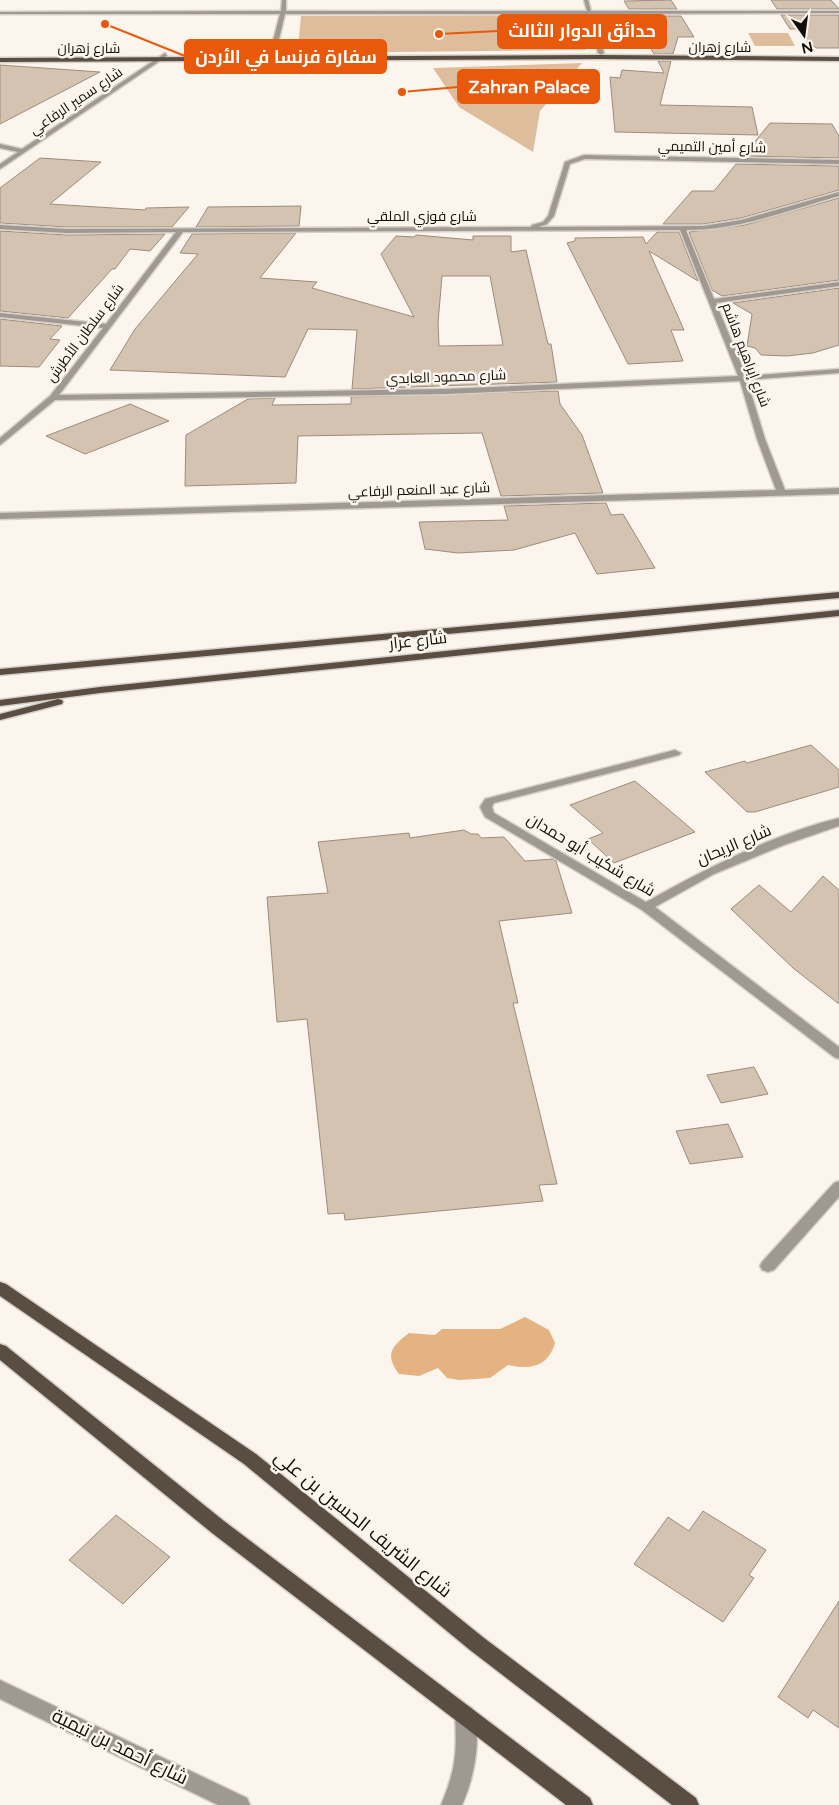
<svg xmlns="http://www.w3.org/2000/svg" width="839" height="1805" font-family="'Varela Round',Cairo,sans-serif">
	<rect width="100%" height="100%" fill="#fcf5ee"/>
	<!-- green -->
	<path fill="#debd9d" d="M553,15L569,17L586,50L308,53L298,48L301,16Z
		M748,33H788L795,46H755Z
		M582,63L540,111L533,152L459,107L433,68Z"/>
	<!-- water -->
	<path fill="#e5b381" d="M525,1317L549,1330L555,1343C548,1367 530,1370 508,1365L490,1378L459,1380L447,1378L438,1368L419,1376L399,1374C384,1354 392,1346 409,1333L435,1335L442,1329H500Z"/>
	<!-- building -->
	<path fill="#d5c3b2" stroke="#9d8c7b" fill-rule="evenodd" d="M671,0L677,9H629L624,1Z
		M771,0H831L839,9H777Z
		M781,15H839V48H816L811,43H807L796,29H790Z
		M633,16H681L694,37H678L673,54H654Z
		M658,61H671L660,105L752,107L758,135L615,132L610,77L620,78L622,70L664,73Z
		M0,65L100,72L0,124Z
		M770,123L832,124L839,136V158L743,156Z
		M40,158L101,162L50,204L145,210L146,208L189,207L172,227H67L0,223V188Z
		M736,164L839,166V190L741,218L703,224H663L692,191H714Z
		M839,198V280L722,296L712,290L689,232L745,225Z
		M301,206L299,226L196,227L208,207Z
		M0,231L67,235L165,234L150,251L130,249L115,269H112L68,318L0,311Z
		M657,232H679L698,281L649,251L684,330H671L683,361L628,364L567,243L575,241V238L643,237L646,244Z
		M296,233L260,278L317,282L312,288L414,317L381,254L396,236L414,237L416,235L473,240V236H511V252L526,250L548,344H551L557,382L352,389L357,330L308,329L285,377L110,370L135,329L198,254L180,253L192,234ZM442,276H490L503,345L439,346L438,323Z
		M839,288V345L813,353L787,356L761,355L755,348L747,346L752,314L733,303Z
		M0,319L62,326L50,339L60,340L39,367L0,366Z
		M558,391L560,404L582,435L603,493L501,496L482,433L298,436L296,483L185,486L186,435L248,399L275,398L272,405L351,404V397Z
		M130,404L169,421L85,454L46,436Z
		M606,503L611,515L623,514L655,568L597,574L575,533L514,550L458,553L425,549L419,522L508,520L504,506Z
		M811,745L839,770V787L755,812H747L705,772L745,761L747,763Z
		M635,781L695,832L614,863L588,839L603,833L570,805Z
		M464,830L471,834H478L481,838L504,837L525,861L553,859L556,861L572,913L499,921L518,1003H513L557,1184L539,1185L543,1201L345,1220L344,1213L328,1214L307,1019L277,1022L267,897L328,893L318,842L409,833L410,838Z
		M823,876L839,890V1004L793,968L731,909L759,885L791,912Z
		M754,1067L768,1094L721,1103L707,1075Z
		M728,1124L743,1157L690,1164L676,1131Z
		M703,1511L766,1550L749,1575L754,1578L723,1622L634,1564L668,1517L689,1531Z
		M116,1515L170,1557L123,1604L69,1560Z
		M839,1601V1728L813,1710L808,1718L778,1697Z"/>
	<g fill="none" stroke-linecap="round" stroke-linejoin="round">
		<!-- minor casing -->
		<g stroke="#d7d0c9" stroke-width="3">
			<path id="minor" d="M282,0H286V11H587L584,0H588L591,11H839V13L592,14L604,53L601,55L598,53L587,14H285L274,60L271,62L268,60L280,14H0V12L281,11Z
				M165,53L167,56L0,169V164L18,152L0,148V144L22,149Z
				M584,155L839,160V164L585,159L570,164L554,216L547,224L539,227L703,226L741,220L839,192V196C789,210 739,230 686,230L714,299L839,282V286L716,303L746,376L839,369V373L747,380L765,439L785,490L839,488V494L0,519V513L776,490L757,439L740,381L446,394L55,400L0,445V438L50,396L103,328L0,317V313L106,324L176,232L67,233L0,229V225L67,229L531,227L532,225L543,222L548,216L565,162ZM680,230L738,376L446,389L59,395L183,232Z
				M675,750L681,753L679,755L494,803L492,807L494,813L646,902C707,868 771,835 839,818V826L784,845L714,874L655,907L839,1047V1059L834,1057L642,910L485,817L480,807L485,799Z
				M839,1181V1197L774,1270L768,1272L762,1270L760,1266L762,1262L834,1183Z
				M0,1680L247,1798L250,1805H218L0,1699Z
				M465,1705L472,1708C483,1735 474,1779 462,1805H441C456,1769 457,1753 455,1715L458,1708Z"/>
		</g>
		<!-- major casing -->
		<g stroke="#d7d0c9" stroke-width="3">
			<path id="major" d="M600,55L839,57V61L600,59L0,62V58Z
				M839,592V598L0,675V669Z
				M839,610V616L100,693L0,706V700L100,687Z
				M58,699L62,700L63,702L62,704L0,720V714Z
				M0,1282L6,1284L256,1454L484,1638L696,1798L699,1805H672L470,1650L244,1464L0,1296Z
				M0,1344L6,1346L224,1521L590,1798L593,1805H566L212,1533L0,1360Z"/>
		</g>
		<!-- minor -->
		<use href="#minor" fill="#a09991" fill-rule="evenodd"/>
		<!-- major -->
		<use href="#major" fill="#5a4d41" fill-rule="evenodd"/>
	</g>
	<g text-anchor="middle" dominant-baseline="central" stroke-width="5" stroke-linejoin="round" paint-order="stroke">
		<!-- far-street labels -->
		<g font-size="14" fill="#130d08" stroke="#fcf5ee">
			<text x="720" y="47">شارع زهران</text>
			<text x="89" y="48">شارع زهران</text>
			<text transform="translate(76 101) rotate(-34)">شارع سمير الرفاعي</text>
			<text transform="translate(712 147) rotate(1)">شارع أمين التميمي</text>
			<text x="422" y="216">شارع فوزي الملقي</text>
			<text transform="translate(85 333) rotate(-53)">شارع سلطان الأطرش</text>
			<text transform="translate(746 355) rotate(69)">شارع إبراهيم هاشم</text>
			<text transform="translate(446 377) rotate(-2)">شارع محمود العابدي</text>
			<text transform="translate(419 490) rotate(-2)">شارع عبد المنعم الرفاعي</text>
		</g>
		<!-- street labels -->
		<g font-size="16" fill="#130d08" stroke="#fcf5ee">
			<text transform="translate(418 641) rotate(-6)">شارع عرار</text>
			<text transform="translate(734 845) rotate(-23)">شارع الريحان</text>
			<text transform="translate(591 855) rotate(31)">شارع شكيب أبو حمدان</text>
		</g>
		<!-- near-street labels -->
		<g font-size="19" fill="#130d08" stroke="#fcf5ee">
			<text transform="translate(363 1524) rotate(39)">شارع الشريف الحسين بن علي</text>
			<text transform="translate(120 1747) rotate(26)">شارع أحمد بن تيمية</text>
		</g>
	</g>
	<!-- callouts -->
	<path fill="none" stroke="#e8590c" stroke-width="2" d="M439 34L498 31M105 24L185 56M402 92L458 87"/>
	<g fill="#e8590c" stroke="#fcf5ee" stroke-width="2">
		<circle cx="439" cy="34" r="5"/>
		<circle cx="105" cy="24" r="5"/>
		<circle cx="402" cy="92" r="5"/>
	</g>
	<g fill="#e8590c" stroke="#e8590c" stroke-width="2">
		<rect x="498" y="15" width="168" height="33" rx="5"/>
		<rect x="185" y="40" width="201" height="33" rx="5"/>
		<rect x="458" y="70" width="141" height="33" rx="5"/>
	</g>
	<g font-size="18" text-anchor="middle" font-weight="bold" fill="#fff">
		<text x="582" y="37">حدائق الدوار الثالث</text>
		<text x="286" y="63">سفارة فرنسا في الأردن</text>
		<text x="529" y="93">Zahran Palace</text>
	</g>
	<!-- north arrow -->
	<g transform="translate(804 35) rotate(166)" stroke="#fcf5ee" stroke-width="4" paint-order="stroke">
	<path d="M0-4L9 19L0 12L-9 19Z" fill="#130d08"/>
	<text y="-8" font-size="14" font-weight="bold" text-anchor="middle" fill="#130d08">N</text>
	</g>
</svg>
